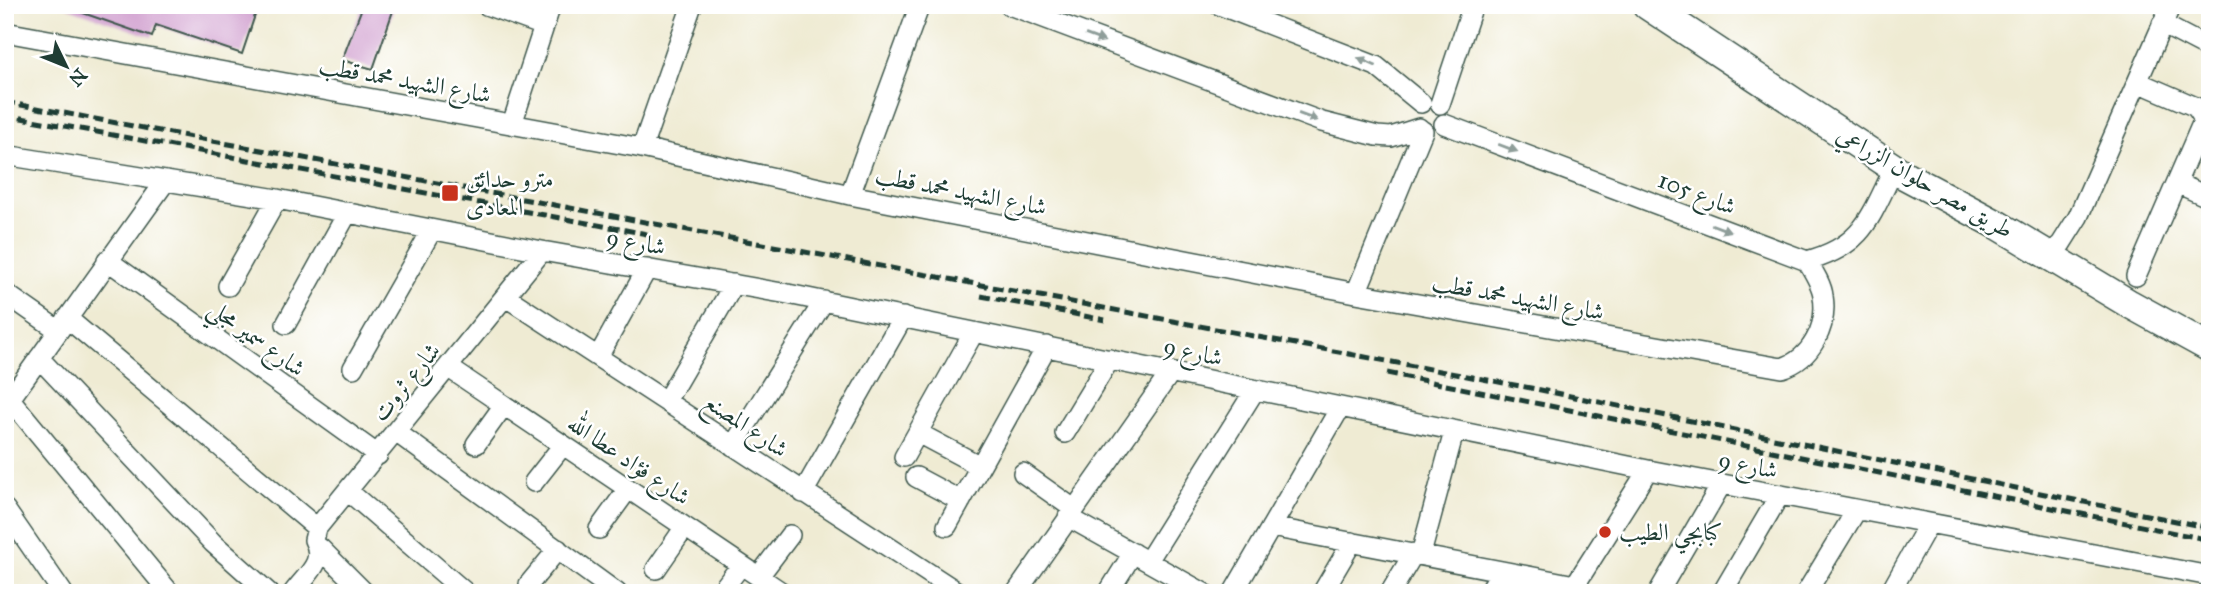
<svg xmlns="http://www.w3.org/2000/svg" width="2215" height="598" font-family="'IM FELL Great Primer',Amiri,serif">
	<rect width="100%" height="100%" fill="#fff"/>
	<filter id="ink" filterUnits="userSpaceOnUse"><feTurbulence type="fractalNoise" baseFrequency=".0143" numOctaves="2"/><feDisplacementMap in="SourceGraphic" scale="14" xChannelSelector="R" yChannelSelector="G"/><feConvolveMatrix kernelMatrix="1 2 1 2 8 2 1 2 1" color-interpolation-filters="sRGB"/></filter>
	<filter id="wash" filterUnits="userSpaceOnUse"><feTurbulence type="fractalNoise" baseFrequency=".00686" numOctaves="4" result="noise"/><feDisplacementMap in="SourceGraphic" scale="28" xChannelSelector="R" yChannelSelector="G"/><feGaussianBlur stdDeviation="1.57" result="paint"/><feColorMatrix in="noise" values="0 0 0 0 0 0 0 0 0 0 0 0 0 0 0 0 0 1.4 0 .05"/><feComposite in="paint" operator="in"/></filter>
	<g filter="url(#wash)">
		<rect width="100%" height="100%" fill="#efebd3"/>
		<g id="blocks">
			<!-- building -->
			<path fill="#cc96ca" d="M60,5H237L256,12L242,54L156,25L152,37Z
				M363,5H395L373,69L342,60Z"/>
		</g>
	</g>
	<g filter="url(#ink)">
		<use href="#blocks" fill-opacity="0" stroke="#3e574c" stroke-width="2"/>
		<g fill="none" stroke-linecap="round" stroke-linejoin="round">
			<!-- street casing -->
			<g stroke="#3e574c" stroke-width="22">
				<path id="street" d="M486,5L544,26
					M1009,5L1322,122L1377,136L1391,137L1419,128
					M1219,5L1376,66L1421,103
					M2162,24L2210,49
					M5,32L642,148L850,195L1356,293L1782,368C1811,359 1828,327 1823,296C1822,285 1813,271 1807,261
					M1440,104L1473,5
					M512,124L551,5
					M1444,124L1807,261C1864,246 1870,217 1894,169
					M642,148L692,5
					M5,155L277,199L542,251L788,294L1648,470L2210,576
					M2177,183L2210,198
					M850,195L920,5
					M2049,255L2061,244L2078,217L2171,5
					M107,260L378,455
					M2136,276L2204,119L2196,107L2138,82
					M228,286L277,199
					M5,293L58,330
					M1356,293L1423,131
					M506,297L959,593
					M67,318L317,528
					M286,324L348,212
					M598,357L647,269
					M39,358L213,543L269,593
					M353,368L432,230
					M449,368L783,593
					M10,399L170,593
					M666,401L734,284
					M5,406L165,182
					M396,432L617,593
					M918,433L980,466
					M1065,433L1110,359
					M476,444L504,405
					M733,446L824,301
					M904,457L974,332
					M1023,473L1074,509
					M916,477L961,501
					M534,482L563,445
					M348,491L466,593
					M803,493L903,317
					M5,509L63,593
					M1068,517L1204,593
					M947,526L1047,346
					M1271,527L1575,585
					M599,529L628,489
					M320,548L365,593
					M1421,554L1454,432
					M1148,561L1255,390
					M656,569L685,527
					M759,576L790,535
					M529,584L558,549
					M293,593C307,574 326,562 314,540L317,528L542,251
					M720,593L741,565
					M1016,593L1171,372
					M1108,593L1133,553
					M1233,593L1340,408
					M1322,593L1352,542
					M1390,593L1414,553
					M1488,593L1502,571
					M1570,593L1648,470
					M1658,593L1721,485
					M1722,593L1779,496
					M1806,593L1856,511
					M1890,593L1928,525"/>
			</g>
			<!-- secondary casing -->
			<g stroke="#3e574c" stroke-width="31">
				<path id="secondary" d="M1647,5L1906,176L1998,225L2128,303L2210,348"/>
			</g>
			<!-- street -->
			<use href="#street" stroke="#fff" stroke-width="19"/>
			<!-- secondary -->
			<use href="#secondary" stroke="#fff" stroke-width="28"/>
			<!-- rail -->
			<path stroke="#1f3d34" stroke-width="5" stroke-dasharray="10 5" stroke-linecap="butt" d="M5,102L1536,389L2210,528
				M5,115L647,234
				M981,296L1105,320
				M1387,373L2210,540"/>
		</g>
		<!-- one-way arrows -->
		<defs><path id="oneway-solid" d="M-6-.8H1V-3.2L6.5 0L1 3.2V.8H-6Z" transform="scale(1.75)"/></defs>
		<g fill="#8f9e9a">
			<use href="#oneway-solid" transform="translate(1095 38) rotate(20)"/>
			<use href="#oneway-solid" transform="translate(1367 62) rotate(-156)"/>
			<use href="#oneway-solid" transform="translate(1308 117) rotate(20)"/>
			<use href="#oneway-solid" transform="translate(1508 148) rotate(21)"/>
			<use href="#oneway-solid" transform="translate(1721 228) rotate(21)"/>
		</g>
	</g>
	<!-- markers -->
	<g fill="#c8321e" stroke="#fff" stroke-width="2.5">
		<rect x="441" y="184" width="18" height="18" rx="3.5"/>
		<circle cx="1605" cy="532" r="7"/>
	</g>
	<g text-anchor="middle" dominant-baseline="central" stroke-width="5" stroke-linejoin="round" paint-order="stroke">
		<!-- street labels -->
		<g font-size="24" fill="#1f3d34" stroke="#fff">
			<text transform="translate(405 80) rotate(10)">شارع الشهيد محمد قطب</text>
			<text transform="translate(1925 182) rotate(30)">طريق مصر حلوان الزراعي</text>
			<text transform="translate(961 191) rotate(11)">شارع الشهيد محمد قطب</text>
			<text transform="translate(1697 193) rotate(21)">شارع 105</text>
			<text transform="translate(636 242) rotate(10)">شارع 9</text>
			<text transform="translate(1518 297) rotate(10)">شارع الشهيد محمد قطب</text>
			<text transform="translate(257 338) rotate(36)">شارع سمير مجلي</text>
			<text transform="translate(1193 352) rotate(12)">شارع 9</text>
			<text transform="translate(406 382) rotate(-51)">شارع ثروت</text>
			<text transform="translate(746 425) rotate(34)">شارع المصنع</text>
			<text transform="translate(629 460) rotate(34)">شارع فؤاد عطا الله</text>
			<text transform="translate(1748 465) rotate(11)">شارع 9</text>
		</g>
		<!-- poi labels -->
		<g font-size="24" fill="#1f3d34" stroke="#fff" text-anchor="start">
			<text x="466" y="179">مترو حدائق<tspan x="466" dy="28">المعادى</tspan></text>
			<text x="1619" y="532">كبابجي الطيب</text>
		</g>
	</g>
	<!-- margin -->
	<rect width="2215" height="598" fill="none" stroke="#fff" stroke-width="28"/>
	<!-- north arrow -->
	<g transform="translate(66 66) rotate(133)" stroke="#ffffff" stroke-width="5" paint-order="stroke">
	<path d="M0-5L12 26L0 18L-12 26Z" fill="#1f3d34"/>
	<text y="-10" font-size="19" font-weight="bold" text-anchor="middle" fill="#1f3d34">N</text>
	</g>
</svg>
